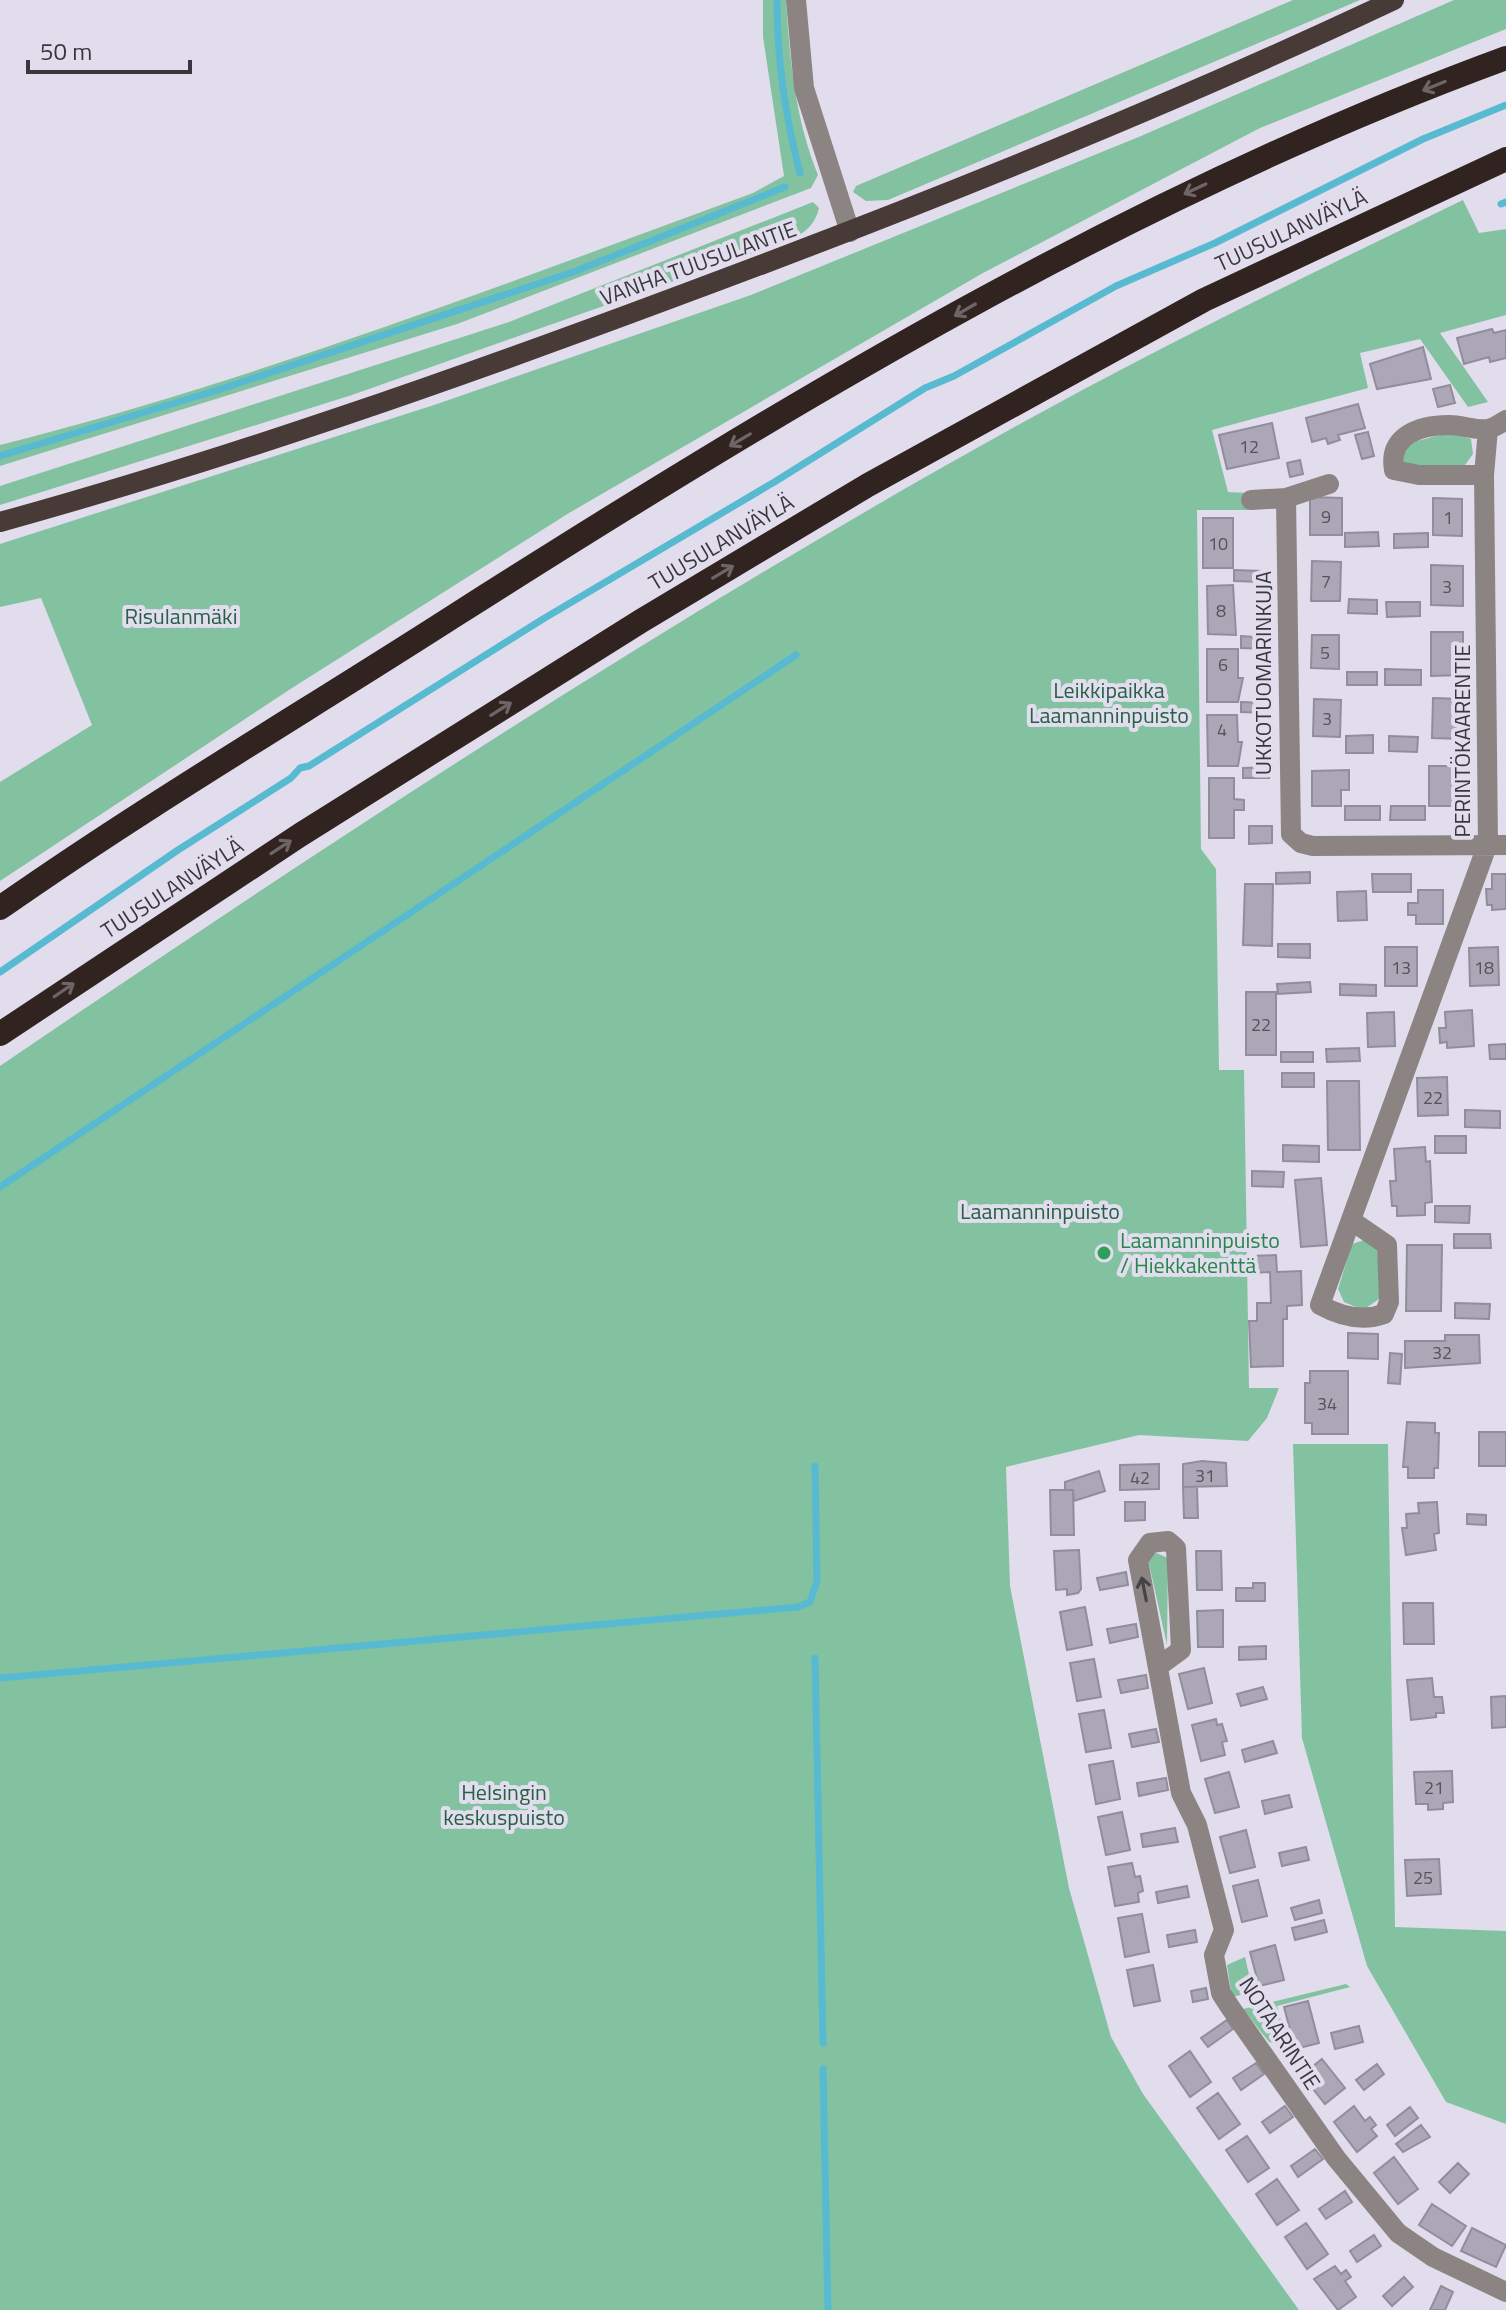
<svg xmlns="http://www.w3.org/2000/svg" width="1506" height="2310" font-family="'Titillium Web',sans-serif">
	<rect width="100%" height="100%" fill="#e1dded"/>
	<!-- green -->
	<path fill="#82c2a1" d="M763,0H786C790,61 795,118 818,175L811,188L457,324L0,466V445C257,380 504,284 753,193L784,176L763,37Z
		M1293,0H1360L888,200L866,201L853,192L856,186Z
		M1454,0H1506V29L1260,128L983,273L569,513L292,688L0,881V782L92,725L41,598L0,607V544L434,405L751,295L1141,136Z
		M1463,200L1479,233L1506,229V315L1440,333L1488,402L1468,407L1420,339L1360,353L1368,388L1212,430L1228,492L1249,493V510H1197L1201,849L1216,869L1219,1070H1244L1249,1388H1279L1267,1418L1248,1441L1139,1435L1006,1467L1010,1586L1069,1888L1111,2037L1143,2094L1299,2310H0V1066C332,840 669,618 1020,424C1165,344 1314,272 1463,200Z
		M813,202L819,208C815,225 805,233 790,240L352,395L0,505V486L509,322Z
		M1451,432L1471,439L1473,454L1465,465L1405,468L1398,455L1406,444Z
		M1364,1240L1377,1245L1382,1297L1363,1310L1344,1302L1338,1289L1352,1244Z
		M1293,1444H1388L1395,1927L1506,1931V2124L1446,2102L1367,1966L1302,1738Z
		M1154,1552L1168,1558L1167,1645L1148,1559Z
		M1245,1957L1253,1992L1232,1997L1227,1965Z
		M1346,1984L1350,1987L1277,2006L1289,2050L1286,2051L1284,2046L1269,2042L1243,2009Z"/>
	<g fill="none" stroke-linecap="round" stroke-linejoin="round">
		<!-- stream -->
		<path stroke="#58bad0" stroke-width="7" d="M777,0C777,59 785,116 800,173
			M1501,204L1506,202
			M0,456L218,390L576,271L785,187
			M0,972L178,850L291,778L300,768L309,766L543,619L776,481L925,388L954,376L1116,286L1215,243L1423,139L1506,105
			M0,1187L796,655
			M815,1658L823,2043
			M0,1678L798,1607L810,1602L817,1581L815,1466
			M823,2069L828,2310"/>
	</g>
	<!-- building -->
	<path fill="#aba7b6" stroke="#928d9d" stroke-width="2" d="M1492,329L1494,333L1506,330V358L1490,362L1489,357L1464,364L1457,338Z
		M1423,347L1431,379L1377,389L1370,364Z
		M1450,385L1455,403L1438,407L1433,389Z
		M1358,404L1365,428L1338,435L1340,440L1328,444L1326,438L1312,442L1306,418Z
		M1272,423L1279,458L1227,469L1219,435Z
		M1368,432L1374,456L1362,459L1355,435Z
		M1300,460L1303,474L1290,477L1287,463Z
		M1310,497L1342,498V535H1310Z
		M1433,498L1462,499V536L1433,535Z
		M1203,518H1233V568H1203Z
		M1378,532L1379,546L1345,547V533Z
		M1428,533V547L1394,548V534Z
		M1312,561L1341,562L1340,601H1311Z
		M1431,565L1463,566V606L1431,605Z
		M1234,570L1262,571V582L1234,581Z
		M1233,585L1236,635L1208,634L1207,586Z
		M1349,599L1377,600V614L1348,613Z
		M1386,602H1420V616L1387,617Z
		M1431,632H1463V675L1431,676Z
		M1312,635H1339V669L1311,668Z
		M1241,636L1269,638V649L1241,648Z
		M1207,649H1238V678H1243L1238,702H1207Z
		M1385,669L1421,670V685H1385Z
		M1347,672H1377V685H1347Z
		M1433,698L1462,699L1461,739L1432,738Z
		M1314,699L1341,700L1340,737L1313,736Z
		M1241,702L1268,703V713L1241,712Z
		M1207,715H1237L1238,742H1242L1238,766H1208Z
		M1373,735V753H1346V736Z
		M1389,736L1418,737L1417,752L1389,751Z
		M1429,766H1463V806H1429Z
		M1269,767V778H1243V768Z
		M1349,770V790H1341V806H1312V771Z
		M1209,778H1234V799L1244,800V810H1234V838H1209Z
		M1345,806H1380V820H1345Z
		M1391,806H1425V820H1390Z
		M1249,826H1272V843L1249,844Z
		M1310,872V883L1276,884V873Z
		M1372,874H1411V892H1373Z
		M1492,874H1506V909L1492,910V905H1487L1486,889H1492Z
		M1245,884H1273L1272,946L1243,945Z
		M1418,890H1443V924H1416V915H1408V903H1418Z
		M1366,891L1367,920L1338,921L1337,892Z
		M1278,944H1310V958L1278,957Z
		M1385,947H1417V986H1385Z
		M1498,947L1499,985L1470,986L1469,948Z
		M1310,982L1311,992L1278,994L1277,984Z
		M1340,984L1376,985V996L1340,995Z
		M1246,992H1276V1055H1246Z
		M1472,1010L1474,1046L1447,1048V1042L1440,1043L1439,1028H1446L1445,1012Z
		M1394,1012L1395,1046L1368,1047L1367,1013Z
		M1506,1044V1059H1490L1489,1045Z
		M1359,1048L1360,1061L1327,1062L1326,1049Z
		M1281,1052H1313V1062H1281Z
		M1282,1073H1314V1087H1282Z
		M1447,1077L1448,1115L1418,1116L1417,1078Z
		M1327,1081H1359L1360,1150H1328Z
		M1465,1110L1500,1111V1128L1465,1127Z
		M1435,1136H1466V1153H1435Z
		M1283,1145L1319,1146V1162L1283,1161Z
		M1425,1147L1426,1162L1430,1161L1432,1202L1425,1203V1215L1397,1216V1206H1392L1390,1181H1396L1394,1149Z
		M1252,1171L1284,1172L1283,1187L1252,1186Z
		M1321,1178L1327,1245L1301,1247L1295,1180Z
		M1435,1206H1470L1469,1223L1435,1222Z
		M1454,1234H1490L1491,1248H1454Z
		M1407,1245H1442L1441,1311H1406Z
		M1276,1255L1277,1272L1301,1271L1302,1305L1287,1306V1319H1283V1366L1251,1367L1249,1321H1257V1303H1271L1270,1272L1250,1273V1256Z
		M1455,1303L1490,1304L1489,1319L1455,1318Z
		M1348,1333L1378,1334V1359L1348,1358Z
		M1445,1335H1479L1480,1363L1405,1368V1341H1445Z
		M1390,1353L1402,1354L1400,1384L1388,1383Z
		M1310,1371H1348V1434H1312V1423H1305V1383H1310Z
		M1407,1422L1435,1423V1433H1439L1438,1468H1434V1478H1408V1467H1403Z
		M1479,1432H1506V1466H1479Z
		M1202,1461L1226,1463L1227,1486L1183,1487V1464Z
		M1159,1464V1489L1120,1490V1465Z
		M1099,1471L1105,1491L1074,1501L1073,1490H1065V1482Z
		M1183,1487H1197L1198,1518H1184Z
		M1050,1490H1073L1074,1535H1051Z
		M1125,1502H1145V1520L1125,1521Z
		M1437,1502L1439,1533L1434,1534L1436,1550L1406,1555L1402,1528H1407L1406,1514L1419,1513L1418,1503Z
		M1467,1514L1486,1515V1525L1467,1524Z
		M1079,1550L1081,1589L1078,1593L1067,1595V1589L1056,1590L1054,1551Z
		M1196,1551H1221L1222,1590H1197Z
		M1126,1572L1128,1585L1100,1590L1097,1578Z
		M1253,1583H1265V1601H1236V1588H1253Z
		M1403,1603H1433L1434,1644H1404Z
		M1085,1607L1092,1645L1067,1650L1060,1612Z
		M1223,1610V1647H1198L1197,1611Z
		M1136,1624L1138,1637L1110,1643L1107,1629Z
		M1266,1646V1659L1239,1660V1647Z
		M1094,1659L1101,1697L1077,1701L1070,1663Z
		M1204,1668L1212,1703L1188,1709L1179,1674Z
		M1146,1675L1148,1688L1121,1693L1118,1680Z
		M1432,1678L1434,1697H1442L1444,1713H1436V1717L1411,1720L1407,1680Z
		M1263,1687L1267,1699L1241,1706L1237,1694Z
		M1506,1696V1727L1492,1728L1491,1697Z
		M1104,1710L1111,1748L1086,1752L1079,1714Z
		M1216,1719L1217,1725L1222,1724L1227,1741L1222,1742L1225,1755L1201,1761L1192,1725Z
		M1156,1729L1159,1742L1132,1747L1129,1734Z
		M1273,1741L1277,1753L1245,1762L1242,1750Z
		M1113,1761L1120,1799L1096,1804L1089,1765Z
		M1452,1771L1453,1802L1443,1803V1809L1428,1810V1804H1416L1414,1772Z
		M1229,1772L1239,1807L1215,1813L1205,1779Z
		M1166,1778L1168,1790L1139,1796L1137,1783Z
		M1289,1795L1292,1807L1265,1814L1262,1801Z
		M1122,1812L1130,1850L1106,1855L1098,1817Z
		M1175,1828L1178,1842L1143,1847L1141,1834Z
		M1246,1830L1255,1867L1230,1873L1220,1837Z
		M1306,1847L1309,1860L1282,1866L1279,1853Z
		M1439,1859L1441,1894L1407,1896L1405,1860Z
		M1132,1863L1135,1877L1140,1876L1143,1891L1138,1893L1139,1902L1115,1906L1108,1867Z
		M1258,1880L1267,1916L1242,1922L1233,1886Z
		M1187,1886L1189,1897L1158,1903L1156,1892Z
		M1319,1900L1322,1913L1295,1920L1291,1908Z
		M1142,1914L1149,1952L1125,1957L1118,1918Z
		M1324,1920L1327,1932L1295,1940L1292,1928Z
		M1195,1930L1197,1942L1169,1947L1167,1935Z
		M1275,1945L1284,1980L1259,1986L1250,1952Z
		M1153,1965L1160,2001L1134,2006L1127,1970Z
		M1206,1988L1208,1999L1193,2002L1191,1991Z
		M1308,2001L1319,2043L1295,2049L1284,2007Z
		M1227,2020L1233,2029L1208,2047L1201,2038Z
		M1359,2026L1363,2042L1335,2049L1331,2033Z
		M1190,2051L1211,2082L1190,2097L1169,2066Z
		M1322,2059L1345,2088L1325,2104L1302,2075Z
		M1256,2063L1264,2074L1241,2090L1233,2078Z
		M1377,2064L1384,2074L1364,2090L1356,2080Z
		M1218,2093L1240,2124L1219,2139L1197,2108Z
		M1285,2106L1293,2117L1270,2133L1262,2122Z
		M1354,2106L1365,2121L1370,2117L1376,2125L1371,2129L1377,2136L1357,2152L1334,2122Z
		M1410,2107L1418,2118L1395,2136L1387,2125Z
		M1421,2125L1430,2137L1403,2152L1396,2144Z
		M1247,2136L1269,2168L1248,2182L1226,2150Z
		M1315,2149L1323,2159L1298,2177L1291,2166Z
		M1394,2157L1418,2189L1398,2204L1374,2173Z
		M1458,2163L1469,2174L1450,2193L1439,2182Z
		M1277,2179L1299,2210L1277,2225L1256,2194Z
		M1345,2191L1352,2202L1326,2219L1319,2209Z
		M1432,2204L1466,2226L1452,2246L1419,2225Z
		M1306,2223L1328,2254L1307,2269L1285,2237Z
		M1472,2228L1506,2245L1496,2267L1461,2251Z
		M1374,2235L1381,2246L1357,2262L1350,2251Z
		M1335,2266L1341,2274L1346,2270L1351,2277L1345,2281L1356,2297L1338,2310L1314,2279Z
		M1404,2277L1413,2287L1392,2306L1383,2296Z
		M1441,2286L1453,2292L1445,2310H1430Z"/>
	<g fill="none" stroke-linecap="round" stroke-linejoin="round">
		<!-- minor -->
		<path stroke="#8c8482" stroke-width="20" d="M796,0L804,88L850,232
			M1484,475H1419L1394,470C1388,435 1420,425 1449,425C1462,425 1477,431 1488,429C1494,428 1501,423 1506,420
			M1286,498L1291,834L1301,843L1313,846L1506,845
			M1251,500L1286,498L1329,484
			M1352,1221L1387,1245L1389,1302L1384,1314C1362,1322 1340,1316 1320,1305L1488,843L1484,475L1488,429
			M1159,1666L1181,1650L1176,1548L1168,1541L1150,1543L1138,1560L1181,1793L1197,1825L1224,1930L1214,1955L1221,1993L1230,2007L1336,2158L1398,2233L1433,2257L1506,2292"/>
		<!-- major -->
		<path stroke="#483b37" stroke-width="20" d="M0,522C228,459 453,380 675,297C918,207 1159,111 1394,0"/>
		<!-- highway -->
		<path stroke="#31231f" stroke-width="24" d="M0,908C147,805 303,713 454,616C789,403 1132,195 1506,58
			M0,1034L300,835L641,621L868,485L1204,300L1506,159"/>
	</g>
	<!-- one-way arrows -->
	<defs><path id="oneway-shaft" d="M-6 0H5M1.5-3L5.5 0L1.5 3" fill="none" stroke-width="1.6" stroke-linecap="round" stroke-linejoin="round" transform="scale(2)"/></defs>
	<g stroke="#6f6467">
		<use href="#oneway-shaft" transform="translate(1434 86) rotate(158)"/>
		<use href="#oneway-shaft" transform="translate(1195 189) rotate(155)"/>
		<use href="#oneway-shaft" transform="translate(965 310) rotate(150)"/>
		<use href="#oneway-shaft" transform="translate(740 440) rotate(149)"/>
		<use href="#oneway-shaft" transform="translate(723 572) rotate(-31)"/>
		<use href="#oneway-shaft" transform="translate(501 709) rotate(-32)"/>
		<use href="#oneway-shaft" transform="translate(281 847) rotate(-33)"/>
		<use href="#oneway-shaft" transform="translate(64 990) rotate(-34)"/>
	</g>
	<use stroke="#454347" href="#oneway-shaft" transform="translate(1144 1589) rotate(-101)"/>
	<!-- markers -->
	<circle fill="#2e9e5b" stroke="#e1dded" stroke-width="3" cx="1104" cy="1253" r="8"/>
	<g text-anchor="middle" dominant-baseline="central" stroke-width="8" stroke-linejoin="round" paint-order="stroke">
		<!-- number labels -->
		<g font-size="18" fill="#56535b">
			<text x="1249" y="446">12</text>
			<text x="1326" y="516">9</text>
			<text x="1448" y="517">1</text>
			<text x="1218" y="543">10</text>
			<text x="1326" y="581">7</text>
			<text x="1447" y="586">3</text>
			<text x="1221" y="610">8</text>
			<text x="1325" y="652">5</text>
			<text x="1223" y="664">6</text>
			<text x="1327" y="718">3</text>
			<text x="1222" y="729">4</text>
			<text x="1401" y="967">13</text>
			<text x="1484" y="967">18</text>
			<text x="1261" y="1024">22</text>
			<text x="1433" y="1097">22</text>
			<text x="1442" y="1352">32</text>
			<text x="1327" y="1403">34</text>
			<text x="1205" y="1475">31</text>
			<text x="1140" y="1477">42</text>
			<text x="1434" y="1787">21</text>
			<text x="1423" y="1877">25</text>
		</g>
		<!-- street labels -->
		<g font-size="22" fill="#39373d" stroke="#e1dded">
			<text transform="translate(1291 230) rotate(-25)">TUUSULANVÄYLÄ</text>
			<text transform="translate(698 263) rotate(-20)">VANHA TUUSULANTIE</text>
			<text transform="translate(721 542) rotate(-31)">TUUSULANVÄYLÄ</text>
			<text transform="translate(1263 673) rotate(-90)">UKKOTUOMARINKUJA</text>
			<text transform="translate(1462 741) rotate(-90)">PERINTÖKAARENTIE</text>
			<text transform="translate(172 888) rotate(-33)">TUUSULANVÄYLÄ</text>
			<text transform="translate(1280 2033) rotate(57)">NOTAARINTIE</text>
		</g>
		<!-- park labels -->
		<g font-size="22" fill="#266147" stroke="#e1dded">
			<text x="181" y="616">Risulanmäki</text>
			<text x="1109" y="690">Leikkipaikka<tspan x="1109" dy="25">Laamanninpuisto</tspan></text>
			<text x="1040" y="1211">Laamanninpuisto</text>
			<text x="504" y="1792">Helsingin<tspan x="504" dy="25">keskuspuisto</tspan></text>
		</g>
		<!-- leisure labels -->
		<g font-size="22" fill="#27864d" stroke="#e1dded" text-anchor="start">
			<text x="1120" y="1240">Laamanninpuisto<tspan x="1120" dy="25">/ Hiekkakenttä</tspan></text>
		</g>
	</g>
	<!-- scale -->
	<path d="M28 60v12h162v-12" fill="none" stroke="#39373d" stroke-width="4"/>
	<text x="40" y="60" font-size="24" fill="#39373d" stroke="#e1dded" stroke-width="6" paint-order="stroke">50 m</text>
</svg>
